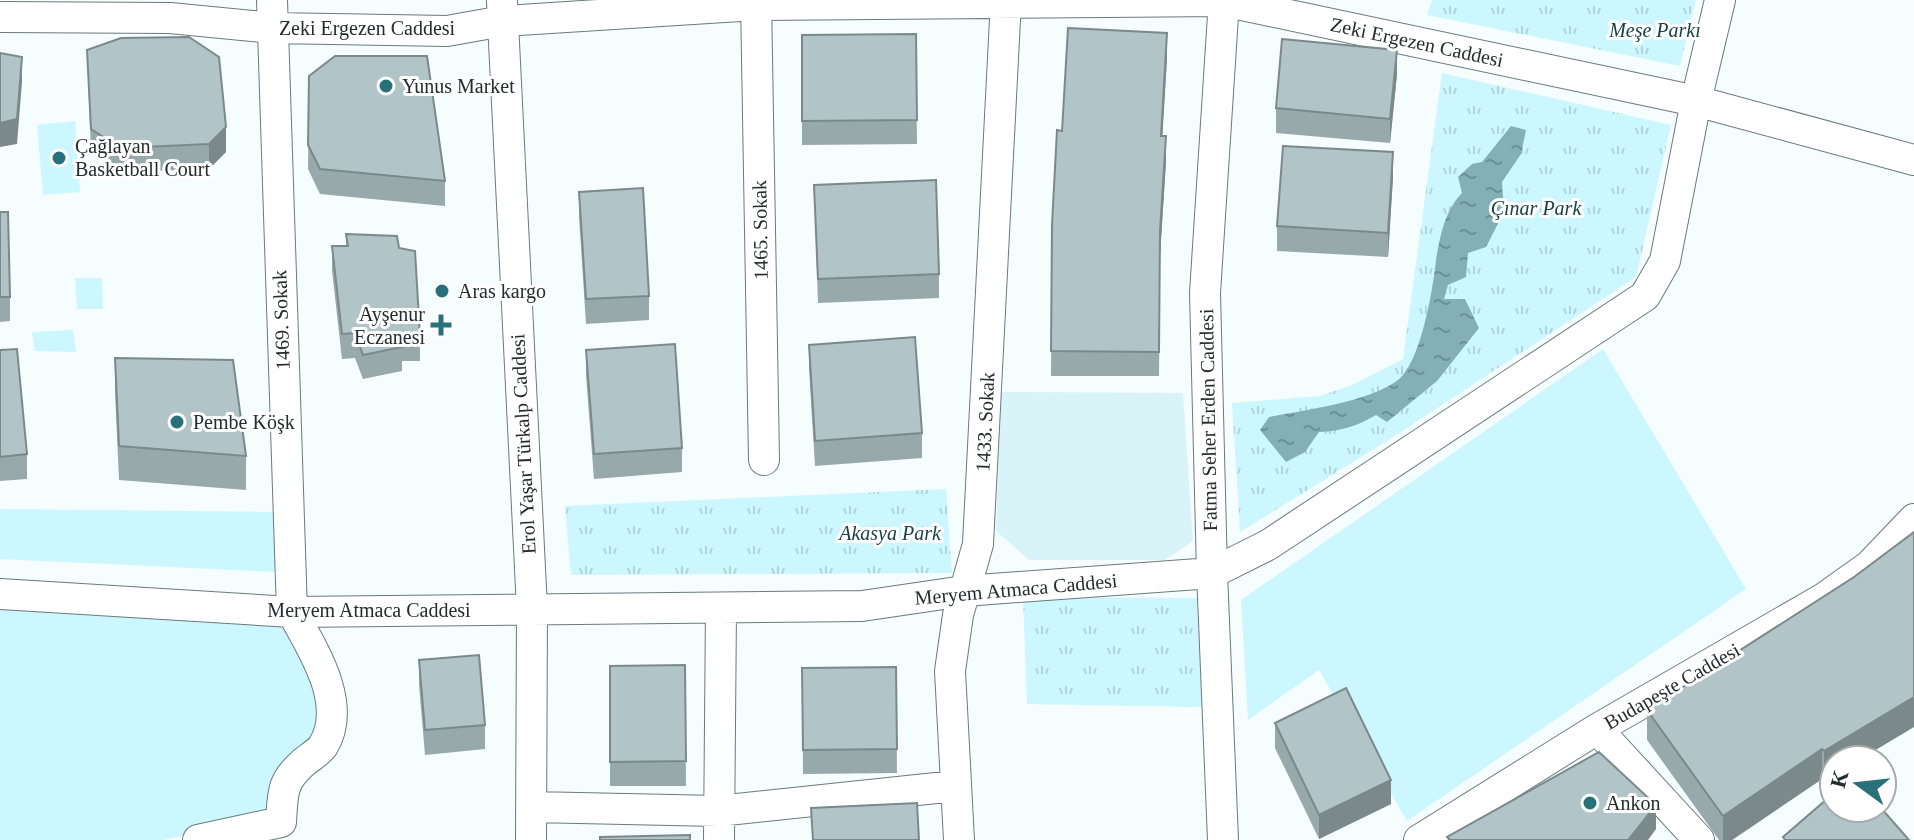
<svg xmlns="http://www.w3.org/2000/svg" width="1914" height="840" font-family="Georgia,serif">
	<defs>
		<pattern id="park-tufts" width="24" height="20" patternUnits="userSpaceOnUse" patternTransform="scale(2)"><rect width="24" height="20" fill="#ccf7fe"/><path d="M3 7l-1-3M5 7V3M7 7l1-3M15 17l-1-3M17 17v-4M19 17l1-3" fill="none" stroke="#afd4da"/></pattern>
		<pattern id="water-ripples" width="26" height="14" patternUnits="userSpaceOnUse" patternTransform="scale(2)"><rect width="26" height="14" fill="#83afb6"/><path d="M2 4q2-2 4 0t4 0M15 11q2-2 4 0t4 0" fill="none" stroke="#6b8f94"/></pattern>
	</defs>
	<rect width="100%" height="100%" fill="#f5fdfe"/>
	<!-- built -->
	<path fill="#d8f4f9" d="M1001,392L1183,393L1193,541L1165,560H1029L996,531Z"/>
	<!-- grass -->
	<path fill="#ccf7fe" d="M75,121L80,192L43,195L37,125Z
		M75,278H102L103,309H77Z
		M73,330L76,352L35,351L32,332Z
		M1603,349L1746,589L1407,821L1319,670L1248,720L1241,600Z
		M0,509L281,512L276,572L0,559Z
		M0,602L288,621L324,704L314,743L273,817L163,840H0Z"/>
	<!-- park -->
	<path fill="url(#park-tufts)" d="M1432,0H1696L1680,66L1427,15Z
		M1442,73L1671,125L1636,277L1395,436L1240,532L1232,403L1320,396L1352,385L1403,359Z
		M946,489L952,573L571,575L565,506Z
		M1023,597L1197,598L1202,707L1027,704Z"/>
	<!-- water -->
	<path fill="url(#water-ripples)" d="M1511,126L1526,130L1521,154L1502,182L1504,212L1486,247L1468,253L1466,277L1448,285L1444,299H1465L1479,328L1437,381L1387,422L1376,415C1357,426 1342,431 1319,432L1305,452L1286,462L1260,430L1269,417C1305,410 1369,402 1398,380C1421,362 1433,289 1436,260C1440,236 1445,210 1462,193L1458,177L1472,164L1482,162Z"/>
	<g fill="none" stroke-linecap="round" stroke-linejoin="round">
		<!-- minor casing -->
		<g stroke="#697a7d" stroke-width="32">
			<path id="minor" d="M756,0L764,460
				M502,2L532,609L531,840
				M0,17L170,18L273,28L447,31L503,21L756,5L1223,1L1696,101L1914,160
				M0,594L292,612L862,606L964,591L1212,573L1268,545L1645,296L1665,261L1696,101L1720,0
				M1597,729L1699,840
				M532,807L718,811L955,786
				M198,840L281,822C283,793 281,782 304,762C310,757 319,752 323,746C349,704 312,648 292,612L272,0
				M719,840L721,608
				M959,840L950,671L958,615L978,544L1006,0
				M1223,840L1212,573L1205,293L1224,0
				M1419,840L1597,729L1824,598L1869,566L1914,519"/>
		</g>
		<!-- minor -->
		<use href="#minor" stroke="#fff" stroke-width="30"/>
	</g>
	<!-- wall -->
	<path fill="#98a9ab" d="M916,34L917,144L802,145V35Z
		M87,50L226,152L209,169L121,172L91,153Z
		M1167,58L1162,136L1166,161L1160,256L1159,376H1051L1052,225L1062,131Z
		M1397,74L1390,143L1276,133V108Z
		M309,76L445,181V206L320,194L308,169Z
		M1393,177L1388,257L1277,251V226Z
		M814,185L939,274V298L818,303Z
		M579,192L649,296V320L586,324L579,216Z
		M0,212L10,297V321L0,322Z
		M346,234L420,336V361H402V371L363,379L355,358L342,359L332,271V246H346Z
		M809,345L922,433V458L815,466L809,369Z
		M0,350L27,454V479L0,481Z
		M586,350L682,448V472L594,479L586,375Z
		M115,358L246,456V490L119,480L115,392Z
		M1854,577L1834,760V776L1824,782L1822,779L1732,840H1719L1647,740V710Z
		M419,660L485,725V749L425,755L419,685Z
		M685,665L686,786H610V666Z
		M896,667L897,773L803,774L802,668Z
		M1275,723L1391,804L1319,839L1275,748Z"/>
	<!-- shaded-wall -->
	<path fill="#7c898b" d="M1167,33V58L1161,160V136Z
		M1397,50V74L1390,143V119Z
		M22,57V82L17,144L0,147V123Z
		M226,127V152L209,169V144Z
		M1166,136V161L1160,256L1159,376L1160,231Z
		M1393,152V177L1388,257V233Z
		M1914,697V727L1859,760H1834V776L1824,782V751Z
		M1822,749V779L1732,840H1723V816Z
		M1391,780V804L1319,839V815Z
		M1656,805V829L1648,840H1628Z"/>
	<!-- building -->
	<path fill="#b1c4c7" stroke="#7c898b" stroke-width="2" d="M1068,28L1167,33L1161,136H1166L1160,231L1159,352L1051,351L1052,225L1057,130L1062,131Z
		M916,34L917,120L802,121V35Z
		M189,37L219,57L226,127L209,144L121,148L91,129L87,50L121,38Z
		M1282,39L1397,50L1390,119L1276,108Z
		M0,53L22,57L17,119L0,123Z
		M335,56H427L445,181L320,169L308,145L309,76Z
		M1283,146L1393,152L1388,233L1277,226Z
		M936,180L939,274L818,279L814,185Z
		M643,188L649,296L586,299L579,192Z
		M0,212H8L10,297H0Z
		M346,234L397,236L399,248L415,251L420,336H400L402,347L363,355L355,333L342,334L332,246H348Z
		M915,337L922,433L815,441L809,345Z
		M675,344L682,448L594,454L586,350Z
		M17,349L27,454L0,457V350Z
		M115,358L233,360L246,456L119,446Z
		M1914,532V697L1824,751L1822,749L1723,816L1647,710L1854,577Z
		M479,655L485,725L425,730L419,660Z
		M685,665L686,761L610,762V666Z
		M896,667L897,749L803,750L802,668Z
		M1346,688L1391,780L1319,815L1275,723Z
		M1599,752L1656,805L1628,840H1450L1447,837Z
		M1834,793V808H1881L1909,840H1785L1783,837Z
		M917,803L919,840H813L811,808Z
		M690,835V840H600V837Z"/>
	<!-- markers -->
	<g fill="#28717b" stroke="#fff" stroke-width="3">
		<circle cx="386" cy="86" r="8"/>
		<circle cx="59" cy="158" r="8"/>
		<circle cx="442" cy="291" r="8"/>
		<path d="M437 313h8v8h8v8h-8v8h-8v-8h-8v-8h8z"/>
		<circle cx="177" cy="422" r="8"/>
		<circle cx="1590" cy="803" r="8"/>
	</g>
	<g text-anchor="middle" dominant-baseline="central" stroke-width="6" stroke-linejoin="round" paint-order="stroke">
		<!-- street labels -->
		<g font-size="20" fill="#242c2d" stroke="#fff">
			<text x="367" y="28">Zeki Ergezen Caddesi</text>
			<text transform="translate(1417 42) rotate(12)">Zeki Ergezen Caddesi</text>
			<text transform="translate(760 230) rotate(-91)">1465. Sokak</text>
			<text transform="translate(281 320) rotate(-92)">1469. Sokak</text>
			<text transform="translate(1208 420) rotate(-91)">Fatma Seher Erden Caddesi</text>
			<text transform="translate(985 422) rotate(-87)">1433. Sokak</text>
			<text transform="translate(523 444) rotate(-93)">Erol Yaşar Türkalp Caddesi</text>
			<text transform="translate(1016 589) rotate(-5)">Meryem Atmaca Caddesi</text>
			<text x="369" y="610">Meryem Atmaca Caddesi</text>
			<text transform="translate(1672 686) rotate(-30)">Budapeşte Caddesi</text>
		</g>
		<!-- park labels -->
		<g font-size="20" font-style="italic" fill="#184147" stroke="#fff">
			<text x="1655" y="30">Meşe Parkı</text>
			<text x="1536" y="208">Çınar Park</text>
			<text x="890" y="533">Akasya Park</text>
		</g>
		<!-- poi labels -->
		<g font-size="20" fill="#242c2d" stroke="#fff" text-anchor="start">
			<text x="402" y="86">Yunus Market</text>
			<text x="75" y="146">Çağlayan<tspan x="75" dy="23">Basketball Court</tspan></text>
			<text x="458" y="291">Aras kargo</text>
			<text x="425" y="314" text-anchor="end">Ayşenur<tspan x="425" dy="23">Eczanesi</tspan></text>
			<text x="193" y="422">Pembe Köşk</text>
			<text x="1606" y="803">Ankon</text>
		</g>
	</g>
	<!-- north arrow -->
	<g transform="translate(1858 784) rotate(285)"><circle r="38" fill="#ffffff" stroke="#a7abab" stroke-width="2"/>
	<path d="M0-6L14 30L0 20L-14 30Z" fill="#28717b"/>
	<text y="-12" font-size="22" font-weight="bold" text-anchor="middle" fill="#242c2d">K</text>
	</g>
</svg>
